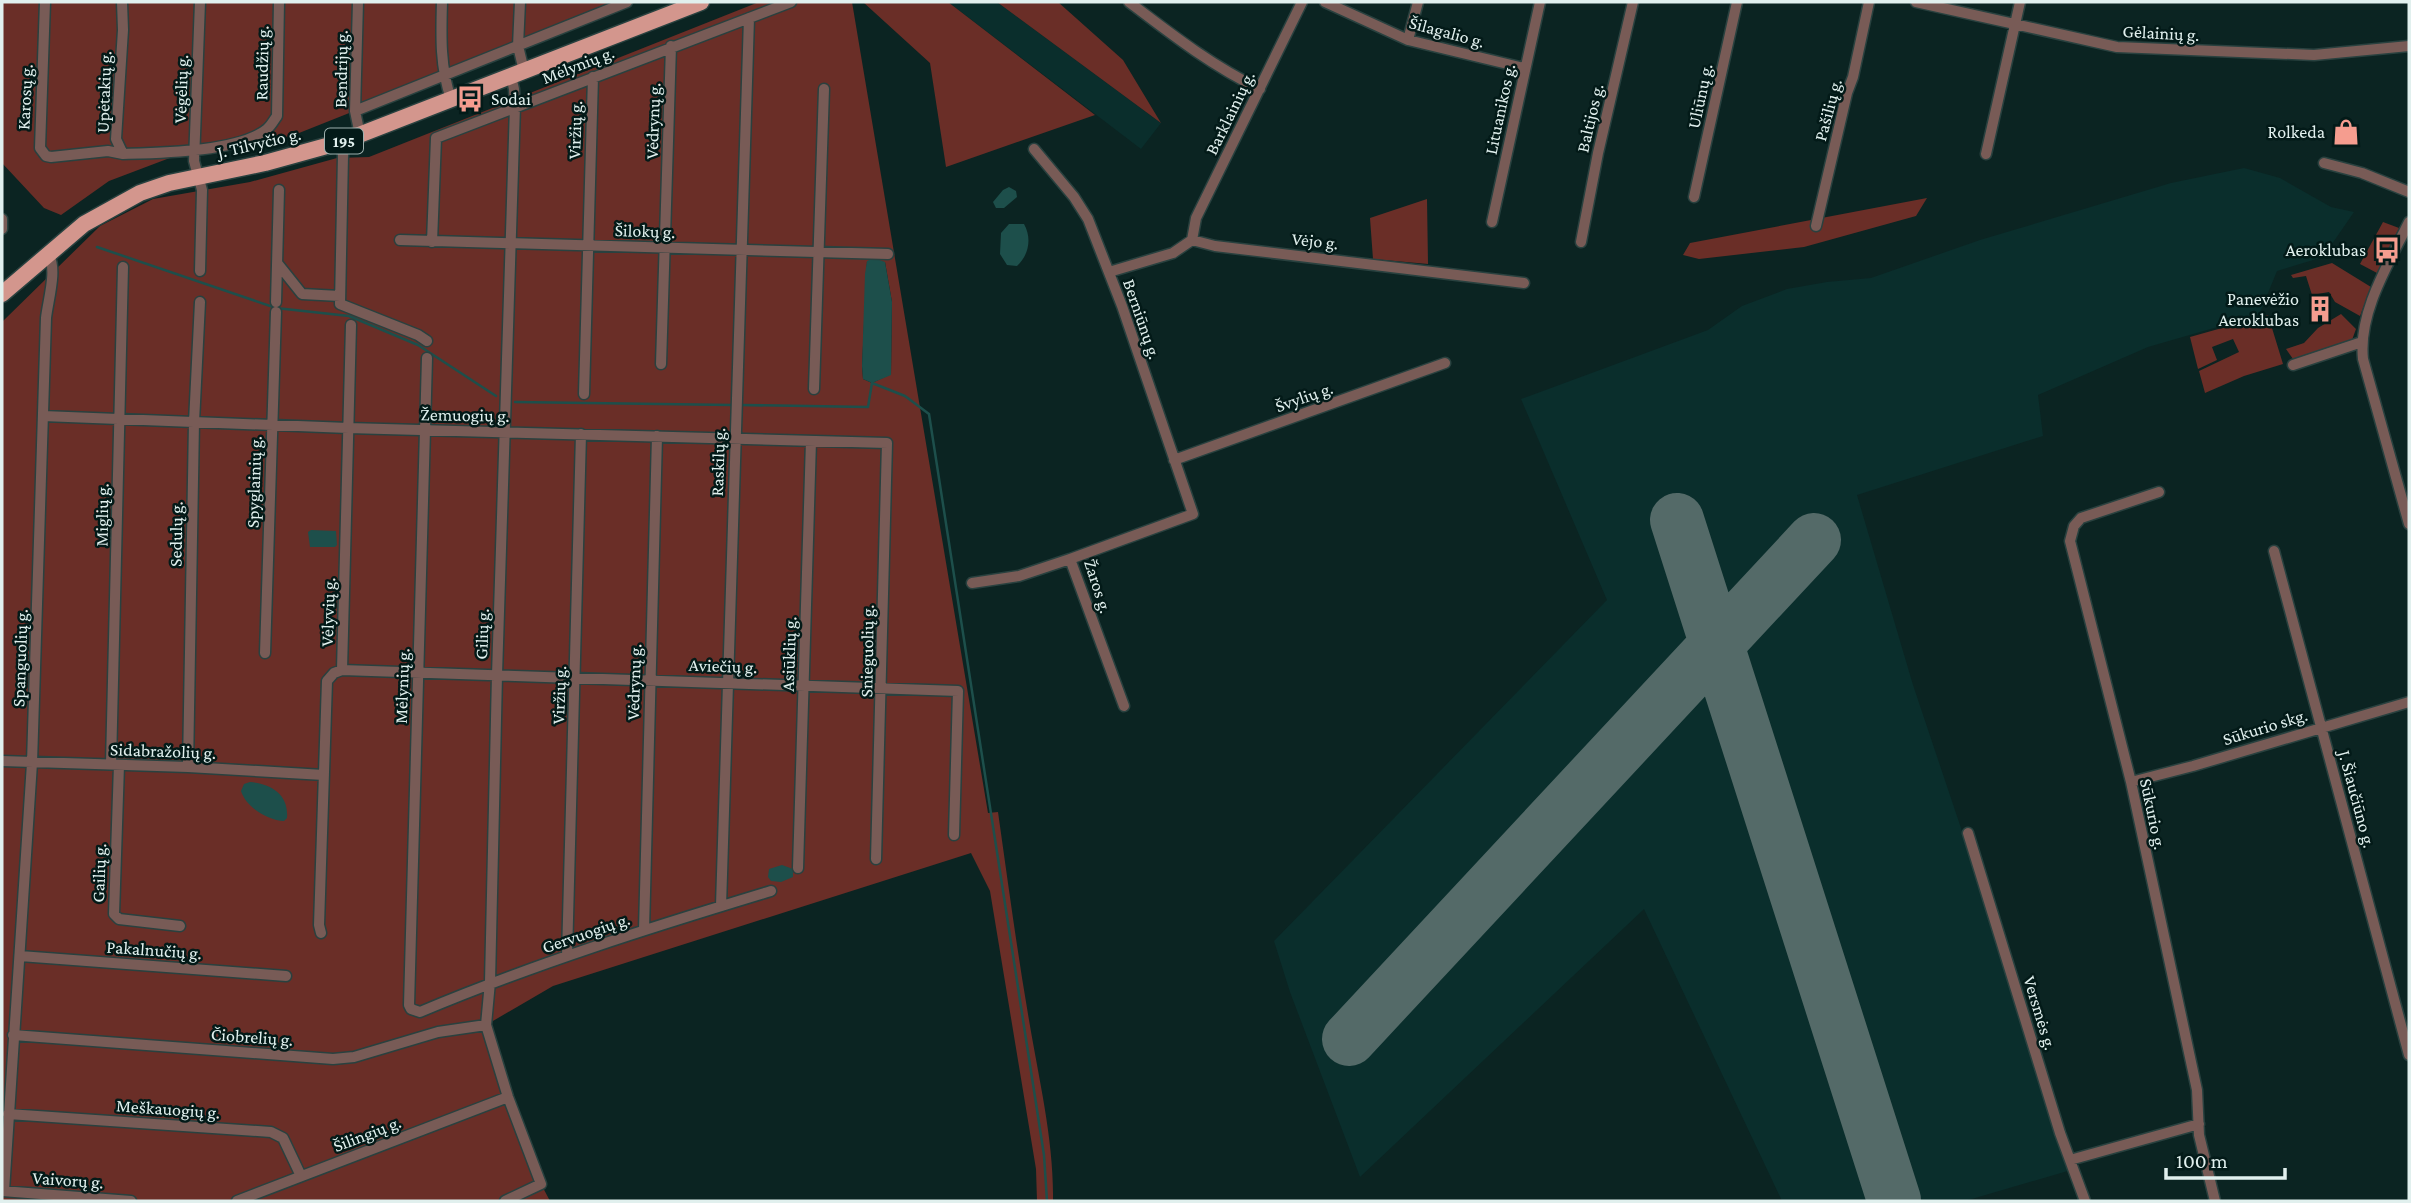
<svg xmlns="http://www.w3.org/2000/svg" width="2411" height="1203" font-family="'Crimson Pro',serif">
	<rect width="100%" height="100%" fill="#0b2422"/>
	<!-- built -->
	<path fill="#0a2e2c" d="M948,2H997L1161,123L1141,149Z
		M2244,168L2280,178L2331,207L2354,212L2323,257L2277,271L2259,315L2148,347L2038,395L2043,436L1857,495L1913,685L1967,846L2039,1083L2071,1170L1965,1201H1782L1644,909L1360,1177L1290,992L1274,941L1607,600L1521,399L1708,330L1742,306L1787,289L1827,282L1871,278L1980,240L2171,183Z"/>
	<!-- green -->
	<path fill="#6a2e27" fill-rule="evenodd" d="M2,2H628L289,137L175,156L109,181L61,215L44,208L2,163Z
		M759,2H852L988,813L998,812C1008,882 1017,951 1029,1020C1039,1080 1054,1141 1053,1201H1037L1036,1169L990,891L971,853L553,986L486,1025L541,1184L550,1201H2V322L100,226L153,199L250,182L337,158L369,157ZM867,261L885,262L892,302L891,374L872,383L863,379L862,366Z
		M863,2H948L1095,115L946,167L930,63Z
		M997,2H1058L1123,60L1161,123Z
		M1927,198L1916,216L1804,247L1699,259L1683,255L1690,243Z
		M1427,199L1428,264L1373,259L1370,218Z
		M2383,222L2399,228L2377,273L2360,264Z
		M2332,263L2371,287L2360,316L2335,302L2329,292L2312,295L2306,276L2293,278L2291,275Z
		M2341,314L2356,329L2352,340L2293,359L2286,349L2304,343L2318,328Z
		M2268,315L2283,364L2244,376L2205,393L2199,371L2239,352L2233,339L2212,347L2217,360L2198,369L2190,337Z"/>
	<!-- water -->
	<path fill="#1d4f4b" d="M1009,187L1016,191L1017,197L1004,208H996L993,202L1003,190Z
		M1009,224H1024C1032,238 1029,255 1017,266L1007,265L1000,254L1001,233Z
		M874,258L885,262L892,302L891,375L872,383L863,379L862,366L865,274L867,261Z
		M311,530L336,531L337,545L335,547H310L308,532Z
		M250,782C271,784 289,794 287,818L284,821C267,820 246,807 241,791L244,784Z
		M782,865L793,869V877L781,882L771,881L768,877L769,869Z"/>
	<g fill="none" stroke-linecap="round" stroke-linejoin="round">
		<!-- stream -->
		<path stroke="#1d4f4b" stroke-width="2.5" d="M97,247L276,308L349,316L418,345L496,396
			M515,402L732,405
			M740,405L868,407L872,383L905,396L929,414L1044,1155L1047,1201"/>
		<!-- runway -->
		<path stroke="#546a68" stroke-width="54" d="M1677,520L1894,1200
			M1349,1039L1814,540"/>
		<!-- minor casing -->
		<g stroke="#29413f" stroke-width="13">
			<path id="minor" d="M45,2L40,148L46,156L51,157L108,151L123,154
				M122,2L123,30L116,139L123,154C158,153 240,152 267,129C271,126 274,120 277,116L279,2
				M358,2L355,111L360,135
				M442,2C441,36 440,67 451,99
				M520,2L518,46L524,71
				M1129,2C1171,34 1212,66 1260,89
				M1325,2L1408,40L1524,68
				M1916,2L2117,47L2314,55L2409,46
				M1408,40L1418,2
				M355,111L627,2
				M341,142L343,155L340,304L418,335L427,341
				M1034,149L1074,197L1088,219L1122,306L1193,514L1070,559L1124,706
				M1986,154L2020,2
				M2324,163L2362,173L2409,192
				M1694,197L1737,2
				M2,219V229
				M1492,222L1540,2
				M2409,222C2389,263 2358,312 2363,359L2409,524
				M1816,226L1847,93L1853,77L1869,2
				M400,240L888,254
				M1192,240L1196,218L1302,2
				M432,242L436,138L791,2
				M1581,242L1598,153L1633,2
				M278,264L302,294L340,296
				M200,271L202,190L194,161L200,2
				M1109,272L1173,253L1192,240L1215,246L1524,283
				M276,302L279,190
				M427,358L409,1005L411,1009L420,1012C534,964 652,927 771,891
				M661,364L671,46
				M2293,365L2362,342
				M814,389L824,89
				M584,394L593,77
				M43,416L348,428L887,443L876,859
				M1174,460L1445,363
				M2159,492L2081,518L2074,526L2070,541L2131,782L2197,1090L2199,1135L2215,1201
				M2274,551L2409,1055
				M972,583L1019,576L1070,559
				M265,653L276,312
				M342,670L351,325
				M2,761L188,767L324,775
				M111,764L123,267
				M119,765L114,914L119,919L180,926
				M188,767L194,422L200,302
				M2131,782L2193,766L2409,702
				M1968,833L2060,1133L2085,1201
				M798,868L811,441
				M721,906L749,18
				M644,930L657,436
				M321,933L319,925L327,681L334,673L342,670L958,691L954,835
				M20,956L286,976
				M567,956L581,434
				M13,1035L333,1059L354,1057L438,1032L486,1025
				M8,1114L271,1132L283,1138L301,1176
				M2070,1160L2199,1124
				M2,1191L131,1201
				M4,1191L32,763L46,318C48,300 58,268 48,254
				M237,1201L508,1097
				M505,1201L541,1184L508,1097L486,1025L490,982L497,675L515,106L514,89L511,76"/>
		</g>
		<!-- primary casing -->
		<g stroke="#29413f" stroke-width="19">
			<path id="primary" d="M2,294L84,224L140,193L169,183L265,163L341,142L701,2"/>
		</g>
		<!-- minor -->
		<use href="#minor" stroke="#785b56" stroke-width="10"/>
		<!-- primary -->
		<use href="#primary" stroke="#d3968d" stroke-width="16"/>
	</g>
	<!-- icons -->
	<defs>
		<g id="bus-bare" transform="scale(2.1)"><path d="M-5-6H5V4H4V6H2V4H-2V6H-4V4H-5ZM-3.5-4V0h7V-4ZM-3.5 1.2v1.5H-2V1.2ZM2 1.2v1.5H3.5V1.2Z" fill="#f59d8f" stroke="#031a18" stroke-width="2.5" paint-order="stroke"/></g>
		<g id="shop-bare" transform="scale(2.1)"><path d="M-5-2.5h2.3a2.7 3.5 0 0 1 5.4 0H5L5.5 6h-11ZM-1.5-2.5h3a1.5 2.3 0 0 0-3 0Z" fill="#f59d8f" stroke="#031a18" stroke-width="2.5" paint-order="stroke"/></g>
		<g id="building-bare" transform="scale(2.1)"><path d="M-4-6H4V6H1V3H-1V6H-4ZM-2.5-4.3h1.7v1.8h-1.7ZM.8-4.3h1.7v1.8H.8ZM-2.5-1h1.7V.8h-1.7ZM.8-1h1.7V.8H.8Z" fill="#f59d8f" stroke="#031a18" stroke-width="2.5" paint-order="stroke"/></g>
	</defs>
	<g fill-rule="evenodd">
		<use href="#bus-bare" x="470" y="99"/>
		<use href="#shop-bare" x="2346" y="132"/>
		<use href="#bus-bare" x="2387" y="250"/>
		<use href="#building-bare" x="2320" y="309"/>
	</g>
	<g text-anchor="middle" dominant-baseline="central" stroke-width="5" stroke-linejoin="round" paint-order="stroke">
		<!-- shield labels -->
		<rect fill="#031a18" stroke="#9eb0ae" stroke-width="2" x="325" y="128.5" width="38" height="25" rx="5"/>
		<g font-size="16" font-weight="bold" fill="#e1f0ee">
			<text x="344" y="141">195</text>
		</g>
		<!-- street labels -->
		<g font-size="18" fill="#e1f0ee" stroke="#031a18">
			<text transform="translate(1447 32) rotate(15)">Šilagalio g.</text>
			<text transform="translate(2161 33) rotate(3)">Gėlainių g.</text>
			<text transform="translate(262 63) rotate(-89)">Raudžių g.</text>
			<text transform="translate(578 65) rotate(-21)">Mėlynių g.</text>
			<text transform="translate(341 69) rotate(-89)">Bendrijų g.</text>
			<text transform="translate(181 89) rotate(-88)">Vėgėlių g.</text>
			<text transform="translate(104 92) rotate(-88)">Upėtakių g.</text>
			<text transform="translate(1700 96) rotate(-78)">Uliūnų g.</text>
			<text transform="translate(25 97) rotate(-87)">Karosų g.</text>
			<text transform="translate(1500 109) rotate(-78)">Lituanikos g.</text>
			<text transform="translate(1828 110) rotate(-75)">Pašilių g.</text>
			<text transform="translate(1230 113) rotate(-64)">Barklainių g.</text>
			<text transform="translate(1590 118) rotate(-77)">Baltijos g.</text>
			<text transform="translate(653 121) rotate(-88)">Vėdrynų g.</text>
			<text transform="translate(575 130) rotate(-88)">Viržių g.</text>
			<text transform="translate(259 143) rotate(-13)">J. Tilvyčio g.</text>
			<text transform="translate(645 231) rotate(2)">Šilokų g.</text>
			<text transform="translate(1315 241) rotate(6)">Vėjo g.</text>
			<text transform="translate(1142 319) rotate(71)">Berniūnų g.</text>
			<text transform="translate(1304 397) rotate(-19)">Švylių g.</text>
			<text transform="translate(465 415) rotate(1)">Žemuogių g.</text>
			<text transform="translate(718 462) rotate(-88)">Raskilų g.</text>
			<text transform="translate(254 482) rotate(-88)">Spyglainių g.</text>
			<text transform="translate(102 515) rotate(-89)">Miglių g.</text>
			<text transform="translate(176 534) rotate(-89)">Sedulų g.</text>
			<text transform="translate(1098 586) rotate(72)">Žaros g.</text>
			<text transform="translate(328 612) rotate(-88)">Vėlyvių g.</text>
			<text transform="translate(482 634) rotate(-88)">Gilių g.</text>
			<text transform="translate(867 651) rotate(-89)">Snieguolių g.</text>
			<text transform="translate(789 654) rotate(-88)">Asiūklių g.</text>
			<text transform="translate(20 658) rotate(-88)">Spanguolių g.</text>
			<text transform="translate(723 666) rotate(2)">Aviečių g.</text>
			<text transform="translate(634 682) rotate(-88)">Vėdrynų g.</text>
			<text transform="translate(402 686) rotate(-88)">Mėlynių g.</text>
			<text transform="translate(559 695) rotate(-88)">Viržių g.</text>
			<text transform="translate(2265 727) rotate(-17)">Sūkurio skg.</text>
			<text transform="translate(163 751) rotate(2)">Sidabražolių g.</text>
			<text transform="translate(2357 799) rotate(75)">J. Šiaučiūno g.</text>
			<text transform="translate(2153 814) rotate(78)">Sūkurio g.</text>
			<text transform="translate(99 873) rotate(-88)">Gailių g.</text>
			<text transform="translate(586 933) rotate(-19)">Gervuogių g.</text>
			<text transform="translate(154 950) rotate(4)">Pakalnučių g.</text>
			<text transform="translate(2040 1013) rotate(73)">Versmės g.</text>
			<text transform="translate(252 1037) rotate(4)">Čiobrelių g.</text>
			<text transform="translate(168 1109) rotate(4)">Meškauogių g.</text>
			<text transform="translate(367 1134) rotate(-21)">Šilingių g.</text>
			<text transform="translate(68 1180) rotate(4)">Vaivorų g.</text>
		</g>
		<!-- poi labels -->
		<g font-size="18" fill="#e1f0ee" stroke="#031a18" text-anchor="end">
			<text x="491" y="99" text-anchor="start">Sodai</text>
			<text x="2325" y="132">Rolkeda</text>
			<text x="2366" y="250">Aeroklubas</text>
			<text x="2299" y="299">Panevėžio<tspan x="2299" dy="21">Aeroklubas</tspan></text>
		</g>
	</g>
	<!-- border -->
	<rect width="2411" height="1203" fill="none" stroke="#e1f0ee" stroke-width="7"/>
	<!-- scale -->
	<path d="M2166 1168v10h119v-10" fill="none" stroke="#e1f0ee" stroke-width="3.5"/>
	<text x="2176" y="1168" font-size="21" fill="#e1f0ee" stroke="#031a18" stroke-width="5" paint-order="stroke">100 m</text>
</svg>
